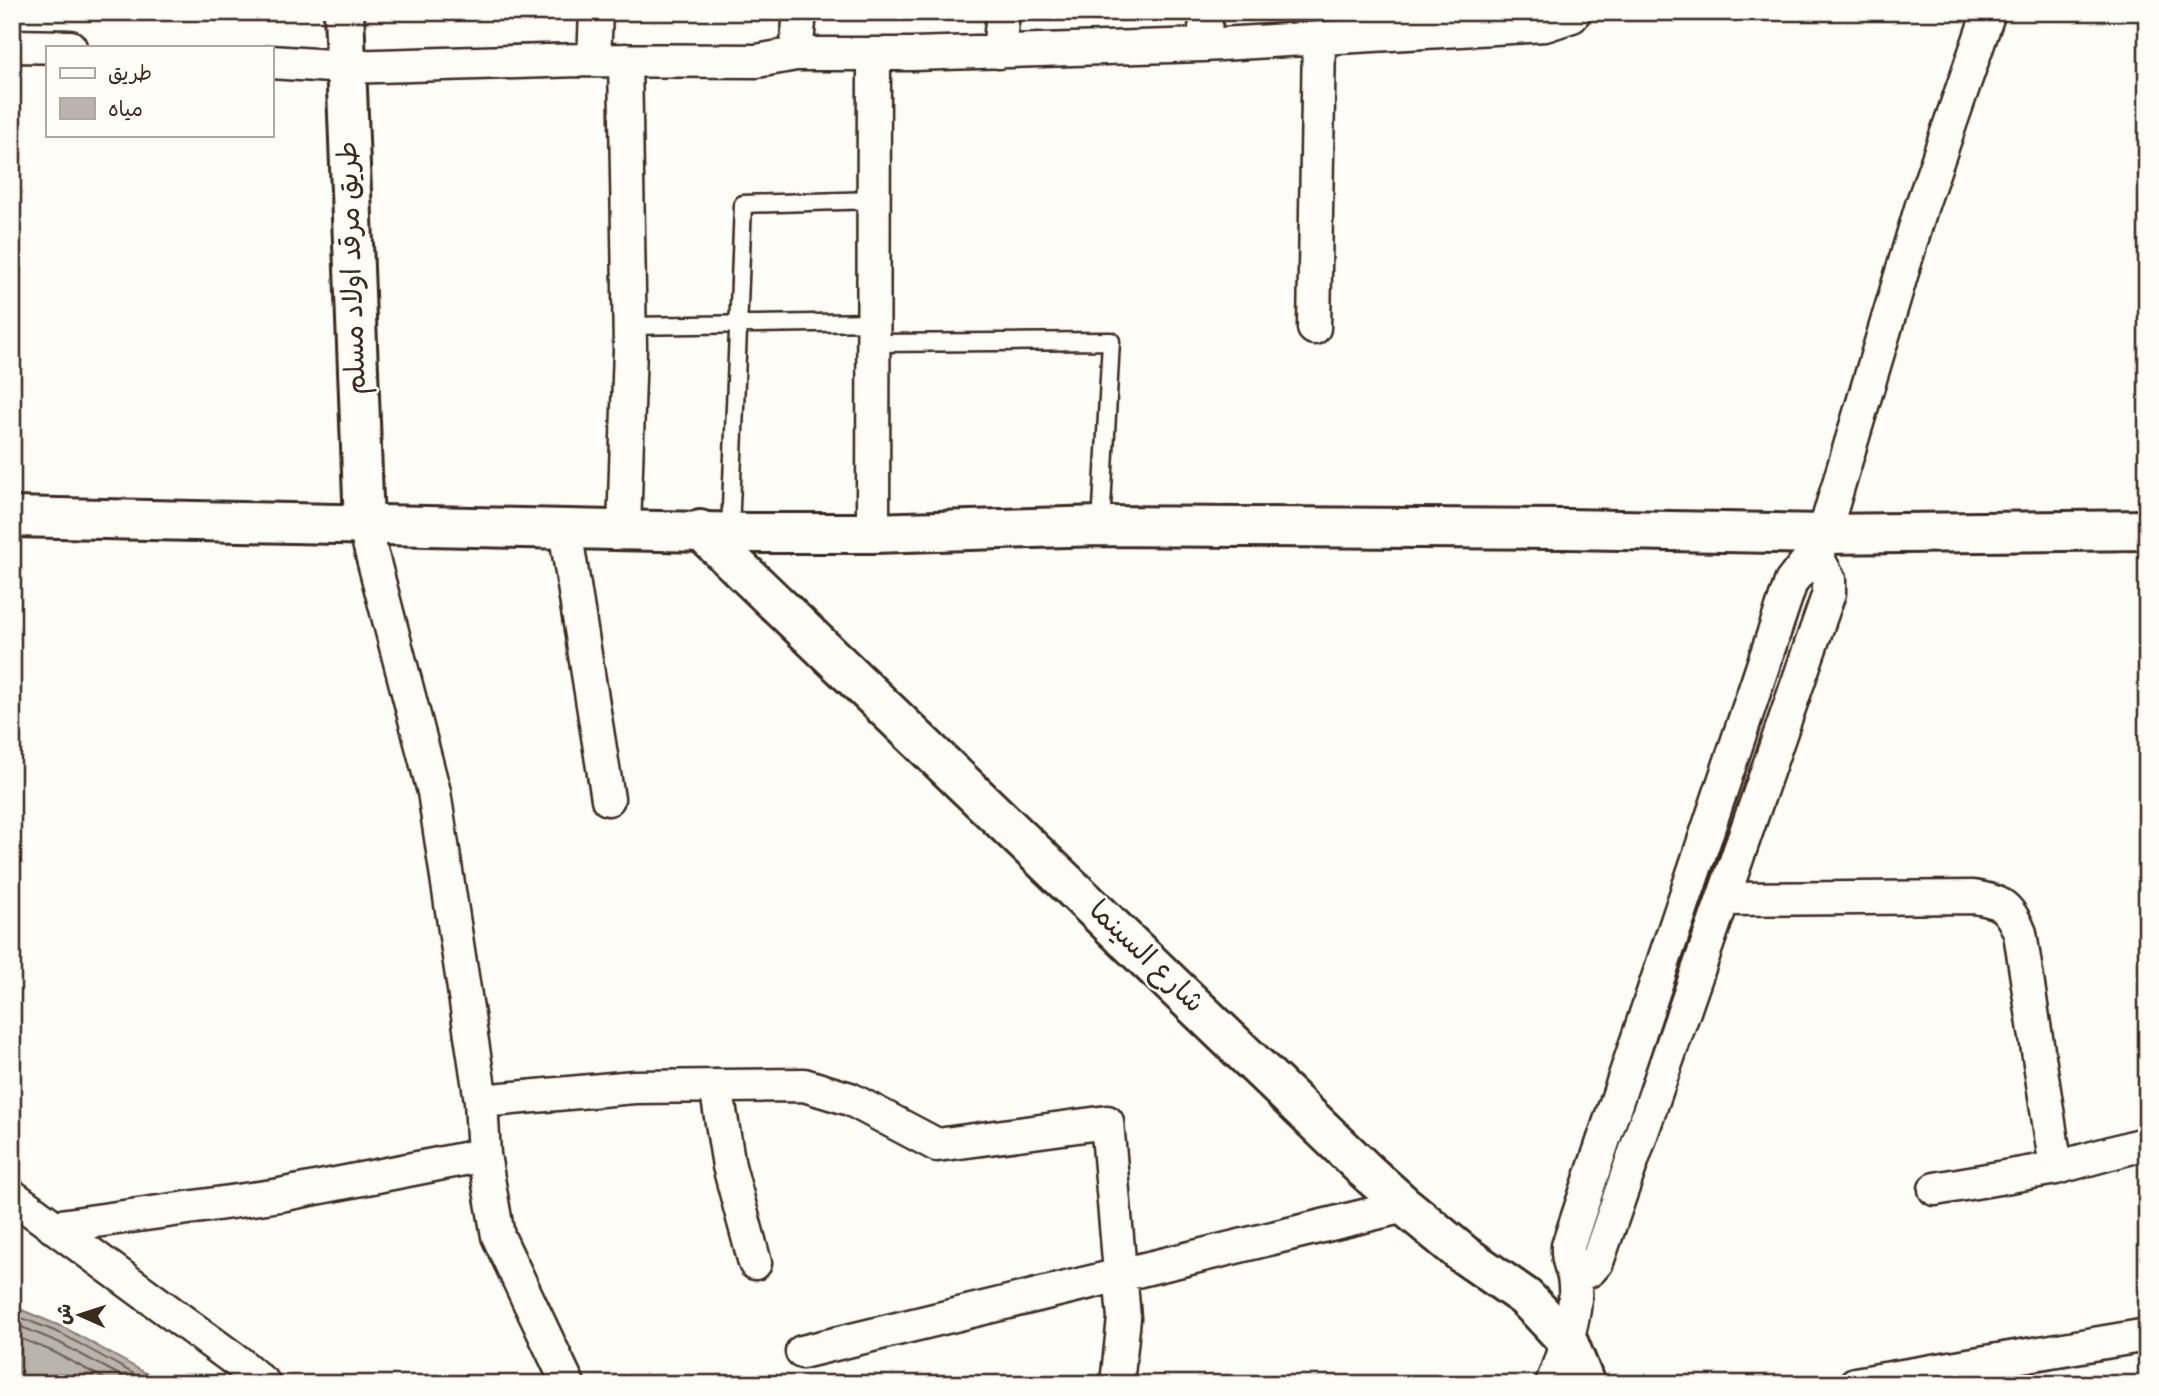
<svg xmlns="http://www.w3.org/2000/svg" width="2159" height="1396" font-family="'Indie Flower','Playpen Sans Arabic',sans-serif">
	<rect width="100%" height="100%" fill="#fdfcf7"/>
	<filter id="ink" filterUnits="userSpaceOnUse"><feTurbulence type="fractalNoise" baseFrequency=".0143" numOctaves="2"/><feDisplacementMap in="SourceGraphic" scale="14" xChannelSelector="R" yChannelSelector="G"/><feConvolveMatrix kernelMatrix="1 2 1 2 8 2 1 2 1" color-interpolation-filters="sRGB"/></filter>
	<g filter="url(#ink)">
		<!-- water -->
		<path fill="#bbb4ad" stroke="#887d74" stroke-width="2" d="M12,1306L65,1328L165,1384H12Z"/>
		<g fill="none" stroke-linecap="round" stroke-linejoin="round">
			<!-- shore -->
			<path stroke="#6e6157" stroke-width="2" d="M12,1314L62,1334L152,1384
				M12,1323L58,1342L136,1384
				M12,1335L54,1352L114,1384"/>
			<!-- service casing -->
			<g stroke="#3b2a1e" stroke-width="21">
				<path id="service" d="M629,326L874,322
					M874,343L1111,341L1101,526
					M730,532L743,204L874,200"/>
			</g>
			<!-- minor casing -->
			<g stroke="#3b2a1e" stroke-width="37">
				<path id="minor" d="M1203,45L1207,12
					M12,46L70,47
					M999,52L1003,12
					M796,54L800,12
					M594,60L596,12
					M271,62L345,67L580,60L757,61L796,54H912L1203,45L1545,25L1572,16L1574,12
					M1314,328L1319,39
					M364,524L434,792L481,1101L484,1155L498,1236L568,1384
					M565,529L608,799
					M624,529L630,348L625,60
					M873,533L874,54
					M1724,899L1973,897C2001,901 2009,906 2020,933L2056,1168
					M716,1086L729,1166L755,1263
					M481,1101L634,1087L804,1085L850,1099L937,1145L1107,1122L1124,1318L1117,1384
					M1935,1189L2056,1168L2147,1143
					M12,1196L238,1362L264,1384
					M53,1227L280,1195L484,1155
					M1574,1277L1590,1270L1597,1262L1829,593V579L1817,557
					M802,1352L1405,1206
					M1552,1384C1563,1354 1580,1310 1574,1277C1571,1264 1567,1261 1568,1246L1791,582L1805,564L1817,557L1922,205L1989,12
					M1855,1384L2147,1335"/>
			</g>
			<!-- tertiary casing -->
			<g stroke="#3b2a1e" stroke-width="44">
				<path id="tertiary" d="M344,12L364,524
					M700,530L1365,1170L1405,1206L1463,1254L1525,1297L1541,1313L1568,1342L1585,1384"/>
			</g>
			<!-- primary casing -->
			<g stroke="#3b2a1e" stroke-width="44">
				<path id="primary" d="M12,517L750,533H873L1101,526L1568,529L1823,534L2147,530"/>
			</g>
			<!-- service -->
			<use href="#service" stroke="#fdfcf7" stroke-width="16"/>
			<!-- minor -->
			<use href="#minor" stroke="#fdfcf7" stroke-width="32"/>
			<!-- tertiary -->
			<use href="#tertiary" stroke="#fdfcf7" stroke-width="38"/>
			<!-- primary -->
			<use href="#primary" stroke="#fdfcf7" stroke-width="38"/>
		</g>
	</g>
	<g text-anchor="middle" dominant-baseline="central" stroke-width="5" stroke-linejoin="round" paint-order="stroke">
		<!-- street labels -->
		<g font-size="28" fill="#3b2a1e" stroke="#fdfcf7">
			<text transform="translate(354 268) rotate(-92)">طريق مرقد اولاد مسلم</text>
			<text transform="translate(1145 958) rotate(44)">شارع السينما</text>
		</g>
	</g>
	<!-- margin -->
	<rect width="2159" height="1396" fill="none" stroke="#fdfcf7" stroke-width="42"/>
	<rect x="21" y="21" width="2117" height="1354" fill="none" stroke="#3b2a1e" stroke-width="2.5" filter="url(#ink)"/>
	<!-- legend -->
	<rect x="46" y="46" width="228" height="91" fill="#fdfcf7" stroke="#afa8a0" stroke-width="2"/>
	<rect x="60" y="68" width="35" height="10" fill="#fdfcf7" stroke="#afa8a0" stroke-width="2"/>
	<text x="108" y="80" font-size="21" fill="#3b2a1e">طريق</text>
	<rect x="60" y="98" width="35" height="21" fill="#bbb4ad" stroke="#afa8a0" stroke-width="2"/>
	<text x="108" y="116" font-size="21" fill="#3b2a1e">مياه</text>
	<!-- north arrow -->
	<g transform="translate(80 1315) rotate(273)" stroke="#fdfcf7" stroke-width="5" paint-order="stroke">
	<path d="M0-5L12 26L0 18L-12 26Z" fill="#3b2a1e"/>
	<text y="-10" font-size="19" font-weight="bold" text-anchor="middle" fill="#3b2a1e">ش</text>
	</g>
</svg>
